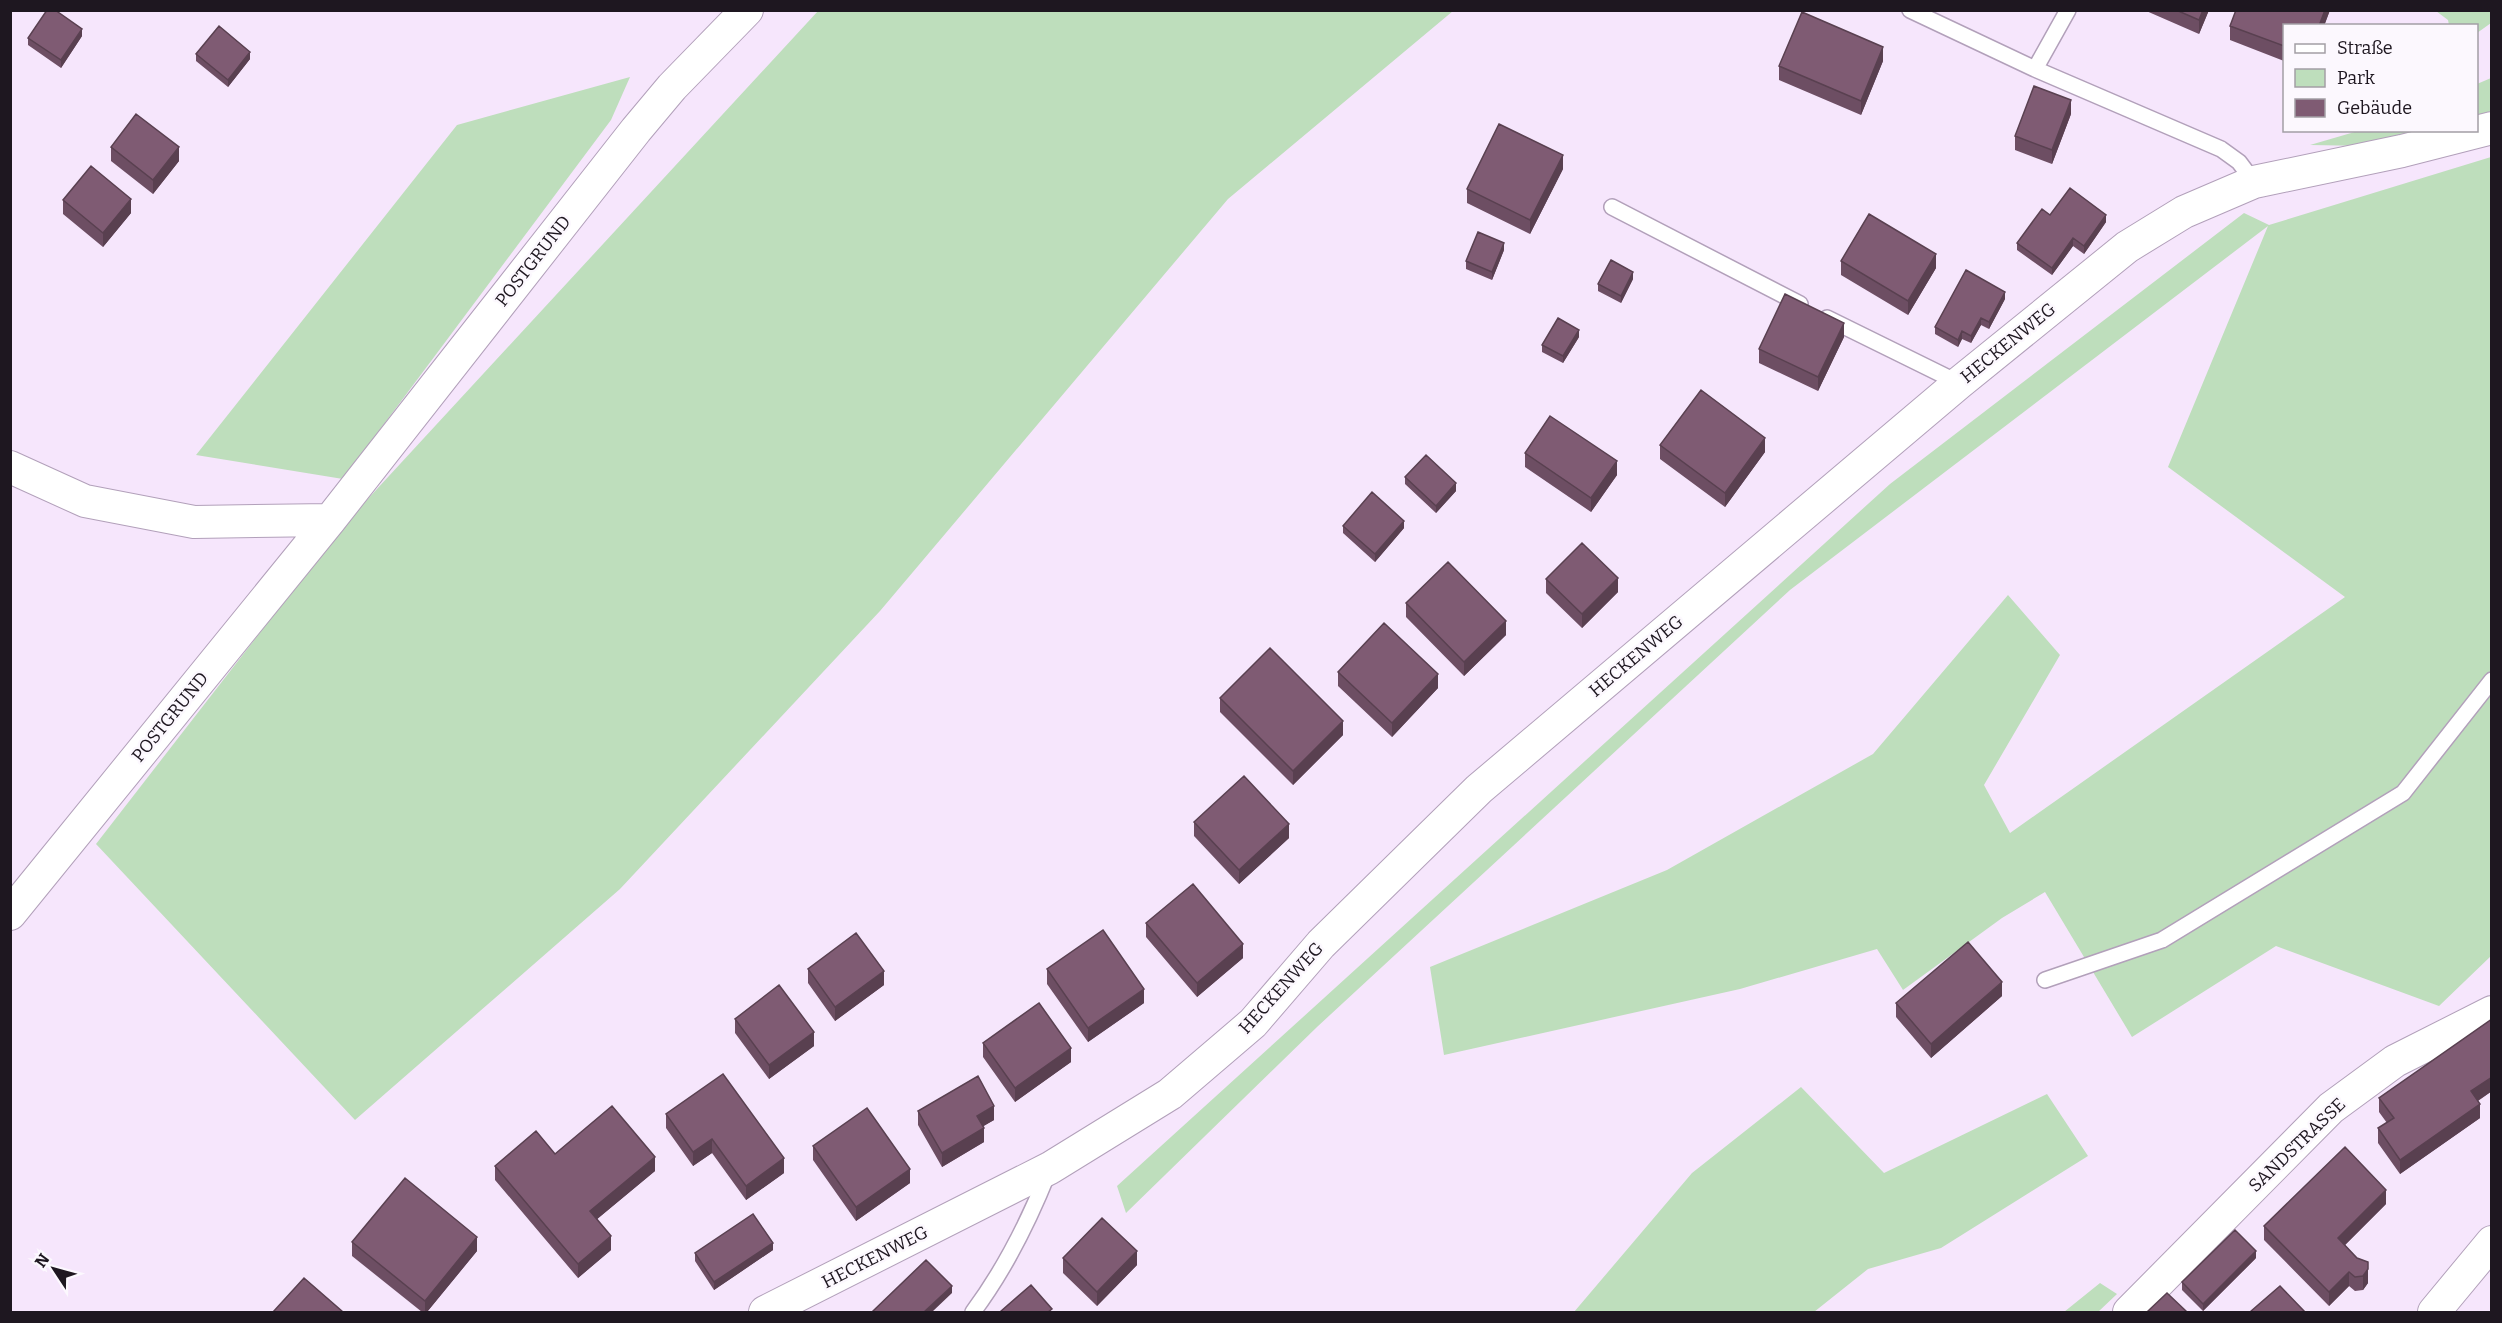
<svg xmlns="http://www.w3.org/2000/svg" width="2502" height="1323" font-family="Bitter,serif">
	<rect width="100%" height="100%" fill="#f6e6fc"/>
	<!-- green -->
	<path fill="#bedebc" d="M818,11H1453L1228,199L880,611L620,889L355,1120L96,844L341,528Z
		M2436,11H2491V23L2477,33L2476,26L2449,25L2448,20Z
		M630,77L611,120L343,479L196,455L457,125Z
		M2491,78V111L2477,116V84Z
		M2358,131H2423L2368,146L2310,145Z
		M2491,157V956L2439,1006L2276,946L2132,1037L2045,892L2002,918L1903,990L1877,949L1740,989L1444,1055L1430,967L1667,870L1873,754L2008,595L2060,655L1984,785L2010,833L2345,597L2168,467L2268,226L1790,590L1317,1027L1126,1213L1117,1186L1890,484L2244,213L2269,225Z
		M1801,1087L1884,1173L2047,1094L2088,1156L1941,1248L1868,1269L1814,1312H1574L1692,1173Z
		M2100,1283L2117,1294L2098,1312H2064Z"/>
	<g fill="none" stroke-linecap="round" stroke-linejoin="round">
		<!-- service casing -->
		<g stroke="#b2a0ba" stroke-width="18">
			<path id="service" d="M1910,10L2035,69L2221,149L2239,162L2254,182
				M2035,69L2068,10
				M1612,207L1800,304
				M1827,318L1959,383
				M2045,980L2162,940L2403,793L2492,680
				M973,1312C1005,1269 1028,1223 1048,1173"/>
		</g>
		<!-- minor casing -->
		<g stroke="#b2a0ba" stroke-width="34">
			<path id="minor" d="M10,467L85,501L194,522L330,520
				M10,914L330,520L636,130L672,87L747,10
				M765,1312L1050,1168L1170,1094L1253,1023L1321,944L1479,789L1959,383L2127,247L2184,212L2254,182L2402,151L2492,128
				M2129,1312L2331,1108L2395,1061L2492,1012
				M2434,1312L2492,1242"/>
		</g>
		<!-- service -->
		<use href="#service" stroke="#fff" stroke-width="15"/>
		<!-- minor -->
		<use href="#minor" stroke="#fff" stroke-width="32"/>
	</g>
	<!-- wall -->
	<path fill="#6d4e63" d="M2144,10H2209L2199,34Z
		M2330,10L2324,26H2284V61L2230,40V26Z
		M82,36L61,68L28,45V38Z
		M196,54L250,59L228,87L196,61Z
		M1883,61L1861,115L1779,80V66Z
		M2071,114L2052,164L2015,150V136Z
		M111,147L179,161L153,194L111,161Z
		M1563,169L1530,234L1467,203V189Z
		M63,200L131,213L103,247L63,214Z
		M2050,215L2106,222L2084,254L2073,246L2052,275L2017,250V243Z
		M1504,250L1492,280L1466,269V261Z
		M1841,261L1936,268L1908,315L1841,275Z
		M1633,279L1621,303L1598,291V284Z
		M2005,299L1989,329L1981,325L1971,343L1962,339L1958,347L1935,334V327Z
		M1579,337L1563,363L1542,352V345Z
		M1844,337L1818,391L1759,363V349Z
		M1660,445L1765,452L1725,507L1660,459Z
		M1525,453L1617,475L1591,512L1525,467Z
		M1405,477L1456,491L1436,513L1405,484Z
		M1343,526L1404,528L1375,562L1343,533Z
		M1546,579L1618,592L1582,628L1546,593Z
		M1406,603L1506,635L1464,676L1406,617Z
		M1338,672L1438,688L1392,737L1338,686Z
		M1220,698L1343,735L1293,785L1220,712Z
		M1194,822L1289,838L1239,884L1194,836Z
		M1146,923L1243,958L1197,997L1146,937Z
		M808,969L884,985L835,1021L808,983Z
		M1047,969L1144,1003L1088,1042L1047,984Z
		M2002,996L1931,1058L1896,1017V1003Z
		M735,1019L814,1046L769,1079L735,1033Z
		M2492,1019V1091L2478,1101L2480,1118L2400,1174L2378,1143V1128L2387,1123L2379,1112V1098Z
		M983,1043L1071,1062L1015,1102L983,1057Z
		M918,1111L994,1120L983,1126L984,1142L942,1167L918,1125Z
		M666,1114L784,1173L746,1200L712,1153L693,1166L666,1128Z
		M813,1146L910,1183L856,1221L813,1160Z
		M555,1154L655,1171L597,1219L611,1250L578,1278L495,1180V1166Z
		M2386,1204L2345,1245L2357,1258L2368,1262V1283L2363,1290L2355,1291L2349,1286L2329,1306L2264,1240V1226Z
		M352,1242L477,1251L427,1312H422L352,1256Z
		M773,1250L714,1290L695,1261V1253Z
		M1063,1258L1137,1265L1097,1306L1063,1273Z
		M2256,1258L2203,1311L2182,1290V1282Z"/>
	<!-- shaded-wall -->
	<path fill="#594050" d="M2203,10H2209L2199,34V20Z
		M2325,10H2330L2324,26H2319Z
		M82,29V36L61,68V60Z
		M1883,47V61L1861,115V101Z
		M250,52V59L228,87V80Z
		M2071,100V114L2052,164V150Z
		M179,147V161L153,194V180Z
		M1563,155V169L1530,234V220Z
		M131,199V213L103,247V233Z
		M2106,215V222L2084,254V246Z
		M2073,238V246L2052,275V268Z
		M1504,243V250L1492,280V272Z
		M1936,254V268L1908,315V301Z
		M1633,272V279L1621,303V296Z
		M2005,292V299L1989,329V322Z
		M1981,318V325L1971,343V336Z
		M1844,323V337L1818,391V377Z
		M1579,330V337L1563,363V356Z
		M1962,331V339L1958,347V340Z
		M1765,438V452L1725,507V493Z
		M1617,461V475L1591,512V498Z
		M1456,483V491L1436,513V506Z
		M1404,521V528L1375,562V554Z
		M1618,578V592L1582,628V614Z
		M1506,621V635L1464,676V662Z
		M1438,674V688L1392,737V723Z
		M1343,721V735L1293,785V771Z
		M1289,824V838L1239,884V870Z
		M1243,944V958L1197,997V983Z
		M884,971V985L835,1021V1007Z
		M2002,982V996L1931,1058V1044Z
		M1144,989V1003L1088,1042V1028Z
		M814,1032V1046L769,1079V1065Z
		M1071,1048V1062L1015,1102V1088Z
		M2492,1077V1091L2471,1105V1091Z
		M2480,1104V1118L2400,1174V1160Z
		M994,1106V1120L977,1130V1116Z
		M984,1128V1142L942,1167V1153Z
		M712,1139V1153L693,1166V1152Z
		M655,1157V1171L590,1225V1211Z
		M784,1158V1173L746,1200V1186Z
		M910,1169V1183L856,1221V1207Z
		M2386,1190V1204L2338,1252V1238Z
		M611,1236V1250L578,1278V1264Z
		M477,1237V1251L427,1312H425V1301Z
		M773,1243V1250L714,1290V1282Z
		M1137,1251V1265L1097,1306V1292Z
		M2256,1251V1258L2203,1311V1304Z
		M2368,1269V1283L2363,1290V1276Z
		M2349,1272V1286L2329,1306V1292Z
		M952,1286V1293L932,1312H924Z"/>
	<!-- building -->
	<path fill="#7f5b73" stroke="#594050" stroke-width="1.5" d="M47,10H55L82,29L61,60L28,38Z
		M2176,10H2203L2199,20Z
		M2236,10H2325L2319,26H2284V46L2230,26Z
		M1802,12L1883,47L1861,101L1779,66Z
		M219,26L250,52L228,80L196,54Z
		M2034,86L2071,100L2052,150L2015,136Z
		M136,114L179,147L153,180L111,147Z
		M1499,124L1563,155L1530,220L1467,189Z
		M91,166L131,199L103,233L63,200Z
		M2070,188L2106,215L2084,246L2073,238L2052,268L2017,243L2042,209L2050,215Z
		M1869,214L1936,254L1908,301L1841,261Z
		M1478,232L1504,243L1492,272L1466,261Z
		M1611,260L1633,272L1621,296L1598,284Z
		M1966,270L2005,292L1989,322L1981,318L1971,336L1962,331L1958,340L1935,327Z
		M1785,294L1844,323L1818,377L1759,349Z
		M1558,318L1579,330L1563,356L1542,345Z
		M1701,390L1765,438L1725,493L1660,445Z
		M1550,416L1617,461L1591,498L1525,453Z
		M1426,455L1456,483L1436,506L1405,477Z
		M1372,492L1404,521L1375,554L1343,526Z
		M1582,543L1618,578L1582,614L1546,579Z
		M1448,562L1506,621L1464,662L1406,603Z
		M1384,623L1438,674L1392,723L1338,672Z
		M1270,648L1343,721L1293,771L1220,698Z
		M1244,776L1289,824L1239,870L1194,822Z
		M1193,884L1243,944L1197,983L1146,923Z
		M1103,930L1144,989L1088,1028L1047,969Z
		M856,933L884,971L835,1007L808,969Z
		M1968,942L2002,982L1931,1044L1896,1003Z
		M779,985L814,1032L769,1065L735,1019Z
		M1039,1003L1071,1048L1015,1088L983,1043Z
		M2492,1019V1077L2471,1091L2480,1104L2400,1160L2378,1128L2394,1118L2379,1098Z
		M723,1074L784,1158L746,1186L712,1139L693,1152L666,1114Z
		M978,1076L994,1106L977,1116L984,1128L942,1153L918,1111Z
		M612,1106L655,1157L590,1211L611,1236L578,1264L495,1166L536,1131L555,1154Z
		M867,1108L910,1169L856,1207L813,1146Z
		M2345,1147L2386,1190L2338,1238L2357,1258L2368,1262V1269L2363,1276L2355,1277L2349,1272L2329,1292L2264,1226Z
		M405,1178L477,1237L425,1301L352,1242Z
		M753,1214L773,1243L714,1282L695,1253Z
		M1102,1218L1137,1251L1097,1292L1063,1258Z
		M2235,1230L2256,1251L2203,1304L2182,1282Z
		M926,1260L952,1286L924,1312H872Z
		M304,1278L343,1312H273Z
		M1031,1285L1052,1309L1048,1312H1000Z
		M2280,1286L2305,1312H2250Z
		M2167,1293L2187,1312H2147Z"/>
	<g text-anchor="middle" dominant-baseline="central" stroke-width="5" stroke-linejoin="round" paint-order="stroke">
		<!-- street labels -->
		<g font-size="18" fill="#1e1720" stroke="#fcf8fe">
			<text transform="translate(533 261) rotate(-52)">POSTGRUND</text>
			<text transform="translate(2008 343) rotate(-39)">HECKENWEG</text>
			<text transform="translate(1636 656) rotate(-40)">HECKENWEG</text>
			<text transform="translate(170 717) rotate(-51)">POSTGRUND</text>
			<text transform="translate(1281 988) rotate(-48)">HECKENWEG</text>
			<text transform="translate(2297 1145) rotate(-44)">SANDSTRASSE</text>
			<text transform="translate(875 1257) rotate(-27)">HECKENWEG</text>
		</g>
	</g>
	<!-- border -->
	<rect width="2502" height="1323" fill="none" stroke="#1e1720" stroke-width="24"/>
	<!-- legend -->
	<rect x="2283" y="24" width="195" height="108" fill="#fcf8fe" stroke="#a39ea5" stroke-width="1.5"/>
	<rect x="2295" y="44" width="30" height="9" fill="#ffffff" stroke="#a39ea5" stroke-width="1.5"/>
	<text x="2337" y="54" font-size="18" fill="#1e1720">Straße</text>
	<rect x="2295" y="69" width="30" height="18" fill="#bedebc" stroke="#a39ea5" stroke-width="1.5"/>
	<text x="2337" y="84" font-size="18" fill="#1e1720">Park</text>
	<rect x="2295" y="99" width="30" height="18" fill="#7f5b73" stroke="#a39ea5" stroke-width="1.5"/>
	<text x="2337" y="114" font-size="18" fill="#1e1720">Gebäude</text>
	<!-- north arrow -->
	<g transform="translate(54 1269) rotate(306)" stroke="#fcf8fe" stroke-width="4.5" paint-order="stroke">
	<path d="M0-4.5L10 22L0 15L-10 22Z" fill="#1e1720"/>
	<text y="-9" font-size="16" font-weight="bold" text-anchor="middle" fill="#1e1720">N</text>
	</g>
</svg>
